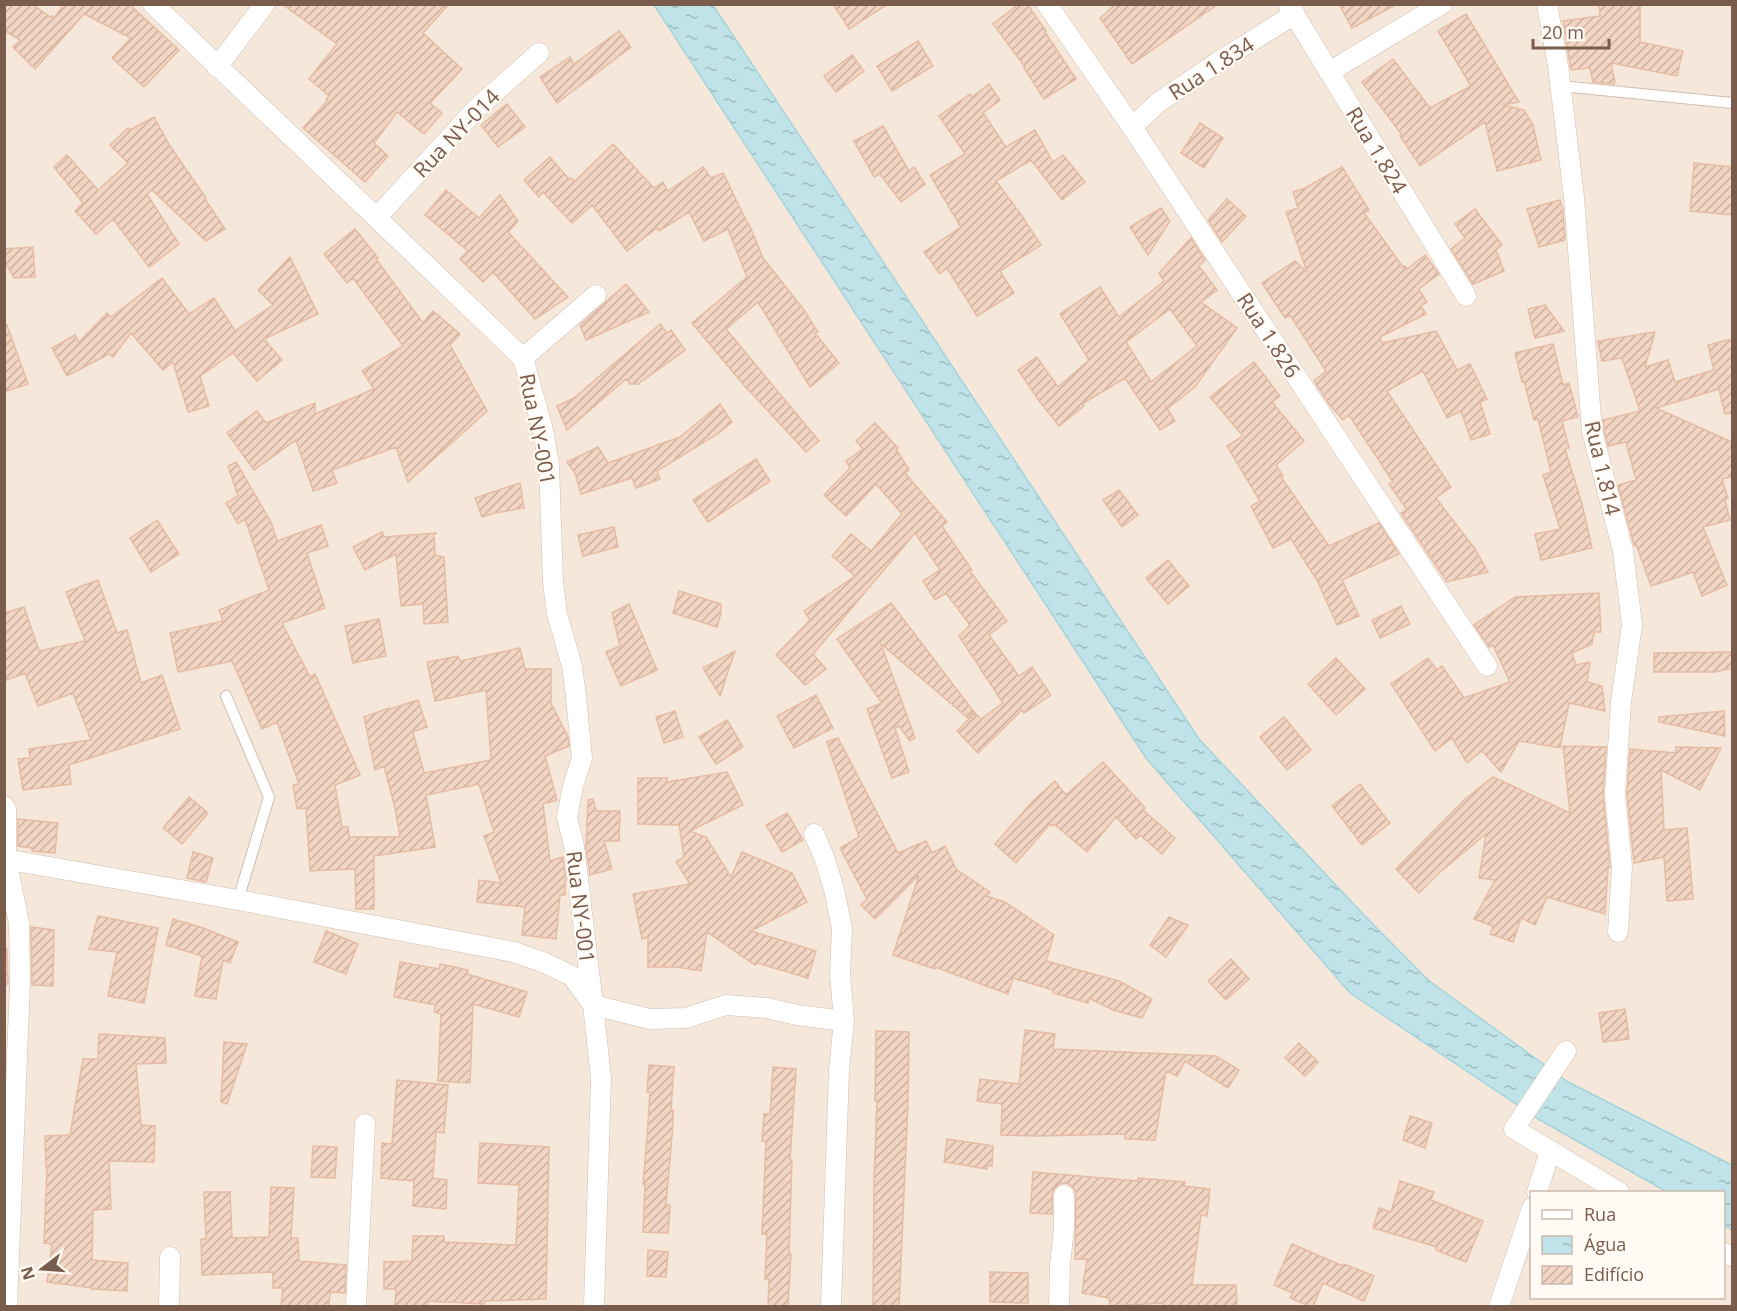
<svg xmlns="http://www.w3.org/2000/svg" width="1737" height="1311" font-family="'Open Sans',sans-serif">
	<defs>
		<pattern id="water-ripples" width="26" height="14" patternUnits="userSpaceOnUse" patternTransform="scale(1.5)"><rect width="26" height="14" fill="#bfe3e8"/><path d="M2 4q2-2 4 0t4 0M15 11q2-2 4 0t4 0" fill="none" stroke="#a0bbbe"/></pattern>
		<pattern id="building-hatch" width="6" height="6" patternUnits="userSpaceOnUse" patternTransform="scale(1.5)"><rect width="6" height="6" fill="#f3d5c3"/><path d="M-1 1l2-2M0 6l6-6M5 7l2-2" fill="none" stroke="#cab0a1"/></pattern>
	</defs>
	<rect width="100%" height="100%" fill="#fdf6ec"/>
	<!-- residential -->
	<path fill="#f5e8da" d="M5,4L654,5L1146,758L1350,993L1540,1120L1667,1192H1532V1298H1724V1225L1732,1230V1306H5Z
		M713,5H1732V1165L1568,1082L1428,980L1361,912L1199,739Z"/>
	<!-- water -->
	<path fill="url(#water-ripples)" stroke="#a5d3da" stroke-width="1.5" d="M654,5H713L1199,739L1361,912L1428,980L1568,1082L1732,1165V1230L1724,1225V1192H1667L1540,1120L1350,993L1146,758Z"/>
	<!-- building -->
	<path fill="url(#building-hatch)" stroke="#e6bba3" stroke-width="1.5" fill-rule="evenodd" d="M4,4H32L50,17L52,16L54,18L64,4H129L179,50L144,87L112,58L131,38L84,14L35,69L13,47L20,40L4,30Z
		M282,4H449L423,33L462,69L430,103L442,113L424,134L397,112L374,143L388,156L365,182L303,128L328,100L326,99L329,96L309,79L337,44Z
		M833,4H888L849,29Z
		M1019,4H1027L1046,31L1045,32L1076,79L1044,99L1024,68L1025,67L993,24Z
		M1116,4H1218L1132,64L1100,18Z
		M1339,4H1397L1352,28Z
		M1599,4H1640V42L1683,51L1677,76L1611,63L1615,83L1614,84L1593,82L1590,68L1571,70L1563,21L1600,16Z
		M1466,14L1519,102L1503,105L1524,110L1533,125L1541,160L1497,171L1485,122L1420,166L1400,136L1402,135L1362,82L1393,59L1430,108L1471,86L1438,31Z
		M619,31L631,47L557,103L540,77L570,57L574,64Z
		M918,41L933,66L892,91L877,66Z
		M852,55L864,71L836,92L824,76Z
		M989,84L1000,100L983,113L1006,147L1035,130L1053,162L1063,155L1085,182L1062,200L1031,160L996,181L1020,213L1041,245L1000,271L1014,293L977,316L947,268L940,274L924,252L961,227L930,175L965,154L939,116L970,94L972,97Z
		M507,104L525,127L498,147L481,125Z
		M154,117L170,146L206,198L205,199L225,229L206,241L152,190L147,194L179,244L149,267L113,219L96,234L75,211L83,203L54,167L67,155L98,190L128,163L110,145L128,128L130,130Z
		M1200,123L1223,138L1204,168L1181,153Z
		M883,126L909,171L914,167L925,184L901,202L880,174L874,177L854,141Z
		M613,144L654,188L663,182L668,191L703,167L711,178L723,173L748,224H749L763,258L804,310L818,332L815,333L839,363L810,387L758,302L726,329L819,441L806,452L742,383L692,323L747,277L728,229L704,241L689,212L659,231L657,228L627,251L592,205L572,223L543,192L539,197L524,180L550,157L569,179L571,178L575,181Z
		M1694,163L1732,167V215L1690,211Z
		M1342,167L1369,210L1364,213L1403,267L1405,266L1407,269L1425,255L1439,274L1419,289L1427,302L1421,306L1426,314L1380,337L1382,343L1436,331L1457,370L1470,364L1487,399L1480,402L1490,434L1471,440L1461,411L1447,418L1423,371L1387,391L1451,487L1436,498L1475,549L1488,572L1447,582L1401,513L1407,510L1389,484L1393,482L1349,415L1343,420L1329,404L1314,381L1326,371L1290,315L1285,318L1262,283L1295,261L1307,272L1286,212L1298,208L1293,192L1305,188Z
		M446,190L479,218L500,195L518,221L508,232L568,297L535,319L493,272L483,282L460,259L468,251L425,215Z
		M1227,199L1246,216L1222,242L1208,220Z
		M1560,200L1563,211L1565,240L1539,247L1527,209Z
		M1161,208L1170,221L1148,255L1130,227Z
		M1475,209L1502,245L1496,250L1504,271L1473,284L1451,249L1465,238L1455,224Z
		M355,229L378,258L376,259L423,323L433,311L460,334L450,345L487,411L408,482L396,447L332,470L337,483L313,491L296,440L254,470L227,433L257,411L266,423L315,403V414L374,389L362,371L403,346L353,278L347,283L324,254Z
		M1191,238L1205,260L1199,266L1217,290L1201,302L1237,328L1195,387L1168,408L1165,405L1175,421L1160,430L1125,378L1082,404L1084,406L1059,426L1040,402L1018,370L1037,357L1058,387L1089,360L1060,314L1100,287L1119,317L1164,281L1159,273ZM1170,309L1197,346L1151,382L1126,342Z
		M33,247L35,277L14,278L4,260V249Z
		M290,257L318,314L264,339L282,360L257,381L233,353L200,376L209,406L188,412L173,362L163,370L131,333L113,357L109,354L67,376L52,348L75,335L79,342L107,313L111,317L162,278L189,314L214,298L235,331L273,305L258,290Z
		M626,284L649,312L586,340L580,325Z
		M1545,305L1564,331L1535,338L1528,309Z
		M660,324L667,333L671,330L685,350L638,384H630L626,379L567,430L557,406L574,398Z
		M4,325H7L28,384L4,392Z
		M1655,332L1645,367L1668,360L1675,382L1714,370L1708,345L1732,339V413L1725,414L1719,389L1656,408L1732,442V477L1722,479L1728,498L1725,500L1730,520L1703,527L1727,585L1702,596L1693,572L1651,586L1636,544L1634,545L1618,485L1636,480L1626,442L1608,446L1604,429L1603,420L1640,411L1622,358L1602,361L1598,341Z
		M1553,344L1563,385L1569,383L1578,417L1562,421L1569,448L1565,449L1582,504L1592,548L1541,560L1535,534L1560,529L1543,475L1551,472L1538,419L1534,420L1524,381L1522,382L1515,353Z
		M1254,362L1280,396L1272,402L1304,441L1276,465L1283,476L1281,477L1329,546L1379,523L1399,554L1342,580L1359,616L1337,625L1318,582L1291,539L1273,548L1251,506L1260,501L1227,446L1243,436L1210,397Z
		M720,404L732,422L719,433L657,471L660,479L636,488L632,478L581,494L575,473L567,462L598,447L608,463L680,437Z
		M875,423L898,448L896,449L909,470L905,473L947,522L942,526L972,570L970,571L1007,621L989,635L1019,676L1032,667L1051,695L1024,713L1022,710L978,753L957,731L975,713L981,719L1003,703L959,636L970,625L946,593L935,600L923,581L940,570L915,533L813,654L826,669L805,685L776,655L810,620L804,611L855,576L832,556L851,534L871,551L902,514L876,484L846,516L824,495L850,468L846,461L863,449L856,441Z
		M756,459L770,481L708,522L693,500Z
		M236,462L271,522L277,541L321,525L328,546L307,553L325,608L282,623L310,677L315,674L360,775L335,785L342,827H348L349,837H400L395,808L384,766L375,770L364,717L389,708L390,709L418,700L427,727L413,732L424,773L491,760L486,690L435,701L427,662L458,656L460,661L520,648L525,669H551V703L568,737L569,746L545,756L557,800L543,804L550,861L563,857L566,881H565V895H560L556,939L522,935L525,907L477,902L479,880L501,883L484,836L494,832L479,784L426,795L435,847L374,856V909H356L355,869L310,871L306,808L297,809L293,785L299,784L277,722L262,729L232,661L178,672L170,633L223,621L219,610L269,590L245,519L238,524L226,503L238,496L228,466Z
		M520,483L524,508L495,513L482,517L475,498Z
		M1119,490L1138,515L1122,527L1103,500Z
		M157,520L179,554L151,572L130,538Z
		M614,527L618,547L583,556L578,535Z
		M382,532L384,537L437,533L434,534L435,555L444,557L448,622L424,624L423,604L401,606L396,554L365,570L353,547Z
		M1168,560L1189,586L1168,604L1146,578Z
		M98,580L117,633L127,630L141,683L162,675L180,729L69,765L71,784L23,790L18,759L30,758L29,749L91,740L73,693L38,706L25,673L4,681V613L24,607L39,651L85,641L66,592Z
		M679,591L721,604V613L717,627L673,613Z
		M1599,593L1601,632H1594L1592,644L1572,653L1576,665L1590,662L1587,682L1602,686L1605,711L1569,703L1560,748L1519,741L1501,772L1482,751L1467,763L1452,738L1435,751L1391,684L1428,658L1437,670L1442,666L1464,698L1510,682L1493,645L1489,647L1474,625L1515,597Z
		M891,603L974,712L968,718L881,644L915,738L910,741L899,726L895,728L909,772L892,778L867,709L882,703L837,639Z
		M629,604L657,670L621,686L606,652L620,646L612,613Z
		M1401,606L1410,624L1380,638L1372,620Z
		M379,619L386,656L353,663L345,626Z
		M735,651L720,696L703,668Z
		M1732,652V668L1715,672H1654V653Z
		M1336,658L1365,689L1336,715L1308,684Z
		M816,695L833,728L794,748L777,716Z
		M675,711L683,737L664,743L656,717Z
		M1724,711L1725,736L1659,722V717Z
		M1284,717L1311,750L1287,770L1260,737Z
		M727,720L743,747L716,764L699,737Z
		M838,738L898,853L926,841L932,853L945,846L956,869L990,892L986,896L1005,902L1054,935L1046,961L1119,981L1152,999L1142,1018L1113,1010L1089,998L1088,1003L1053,993V990L1013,978L1008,994L935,967V969L893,955L919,875L875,919L861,905L867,899L840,848L859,837L827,742Z
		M1563,746L1606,747L1603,795L1610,867L1608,868L1605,914L1547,897L1535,925L1521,918L1513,942L1490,934L1493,926L1474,919L1495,880L1479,878L1486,834L1439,873L1419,893L1396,869L1464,800L1493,777L1570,813Z
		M1676,747L1721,748L1700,790L1661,770L1664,830L1687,828L1693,899L1667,901L1664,857L1634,863L1627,794L1630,749L1676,753Z
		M1103,762L1145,808L1143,810L1175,838L1162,854L1140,835L1136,839L1116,817L1087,852L1054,824L1052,826L1050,824L1016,863L995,844L1033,801L1055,781L1066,795Z
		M727,772L743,805L690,831L706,837L731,877L742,852L792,873L807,902L751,931L816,951L808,978L757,963L755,965L707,932L701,971L676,967H648V937L642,939L633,894L690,884L676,862L684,857L679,825L638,824V778H667V782Z
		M1360,784L1390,823L1362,845L1332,806Z
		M189,797L208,813L182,844L163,828Z
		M593,799L596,811H620L619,841H604L612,869L590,875L586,847L588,800Z
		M787,813L803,840L782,852L766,825Z
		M18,819L58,823L55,853L32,851V848L18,846Z
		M193,852L213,858L206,882L187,878Z
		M98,916L158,928L144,1003L108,996L117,952L89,949Z
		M1169,917L1188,925L1166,957L1150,945Z
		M173,919L203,928L238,942L230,963L223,960L216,999L195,996L202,956L166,945Z
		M31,927L54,930L53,986L32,985Z
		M326,931L358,944L346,974L314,962Z
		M4,949H7L8,984H4Z
		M1231,959L1249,979L1226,1000L1208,981Z
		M400,962L439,969L440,964L468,970L467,974L527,992L519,1017L473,1004L470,1083L438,1081L441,1014L434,1012L436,1005L394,997Z
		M1625,1009L1629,1039L1603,1042L1599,1013Z
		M1025,1030L1055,1034L1053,1049L1216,1056L1239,1070L1228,1088L1185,1061L1177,1076L1166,1071L1155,1140L1125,1139V1134L1038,1136L1001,1135L1002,1104L977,1101L980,1079L1019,1084Z
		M876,1031L909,1032L908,1102L899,1306H873L874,1181L877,1101H875Z
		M99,1034L165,1038L166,1063L136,1064L141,1125L155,1126L154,1162L109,1161L111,1209L93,1210L92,1260L128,1263L127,1291L92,1289V1288L47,1282L52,1244L44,1243L47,1168H46L45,1136L70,1135L83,1059H98Z
		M224,1042L247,1044L227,1104L221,1102Z
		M1299,1043L1318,1062L1305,1076L1285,1058Z
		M649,1065L674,1067L671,1110H673V1124L666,1205H670L668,1233L643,1232L645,1184H643L647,1137L650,1092H647Z
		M773,1067L796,1069L790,1160H792L789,1254H791L788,1306H768L769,1279H765L767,1234H762L766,1142L762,1141L764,1114H770Z
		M397,1080L448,1085L444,1133L436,1132L433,1178L447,1180L446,1209L413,1206L414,1181L381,1178L382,1143L392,1144Z
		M1410,1116L1432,1123L1425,1148L1403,1140Z
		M947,1139L993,1146L992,1166L987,1165V1169L944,1162Z
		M480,1143L549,1147L546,1299L485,1301L484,1304L428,1301V1306H395L396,1289H384V1262L412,1261L413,1236H444V1242L516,1245L519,1185L478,1183Z
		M313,1146L337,1147L335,1178L311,1177Z
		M1033,1172L1138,1181V1178L1185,1182L1184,1186L1210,1189L1207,1216L1201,1215L1192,1285H1236L1237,1306H1163V1303L1110,1306L1109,1298L1082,1293L1087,1259H1075L1076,1195L1075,1190L1069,1184L1065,1183L1059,1184L1054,1189L1052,1194V1214L1030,1213Z
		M1400,1181L1434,1192L1431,1200L1483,1221L1466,1262L1436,1250L1437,1247L1373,1228L1379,1208L1391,1212Z
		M271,1187L294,1188L291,1238H298L299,1261L346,1265L345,1293L330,1292L329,1306H281L283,1288H273V1272L202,1275L201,1239H206L204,1192H230L232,1238L269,1237Z
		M1292,1244L1343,1266L1344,1264L1374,1276L1364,1301L1323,1283L1313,1306H1309L1290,1298L1293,1293L1274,1285Z
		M648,1250L668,1252L666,1277L647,1276Z
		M990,1272L1028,1273V1303L990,1302Z"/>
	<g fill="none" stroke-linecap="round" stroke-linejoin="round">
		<!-- lane casing -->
		<g stroke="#d1beb0" stroke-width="12">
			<path id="lane" d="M1561,86L1732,103
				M226,696L269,797L238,900"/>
		</g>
		<!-- street casing -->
		<g stroke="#d1beb0" stroke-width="21">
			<path id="street" d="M153,4L523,358L543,430L549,465L553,582L557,614L572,666L576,696L582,758L573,786L567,817L574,846L593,1005L650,1019L686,1018L726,1005L767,1008L797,1015L844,1021
				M1047,4L1132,127L1487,666
				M1288,4L1466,296
				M1547,4L1558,66L1574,197L1592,431L1623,551L1632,625L1621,702L1615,794L1622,867L1618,932
				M217,67L265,4
				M1329,72L1442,4
				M1132,127L1159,102L1218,62L1295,14
				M377,217L477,108L539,53
				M523,358L596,295
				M4,806L6,809V859L19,923L20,983L7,1306
				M814,834L824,857L834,889L842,929L840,974L844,1021L839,1070L831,1306
				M4,859L238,900L514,952L545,963L572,976L593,1005L601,1078L594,1306
				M1566,1051L1514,1129L1619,1192
				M1537,1192L1550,1151
				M1724,1253L1732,1256
				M169,1306L170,1257
				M356,1306L365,1124
				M1059,1306L1060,1265L1064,1228V1195
				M1499,1306L1532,1208"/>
		</g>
		<!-- lane -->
		<use href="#lane" stroke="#fff" stroke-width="10"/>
		<!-- street -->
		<use href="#street" stroke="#fff" stroke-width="20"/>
	</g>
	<g text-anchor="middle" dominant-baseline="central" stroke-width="4.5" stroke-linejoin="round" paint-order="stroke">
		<!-- street labels -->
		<g font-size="21" fill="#7a5c4d" stroke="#fffaf3">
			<text transform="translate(1211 68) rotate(-33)">Rua 1.834</text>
			<text transform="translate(456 133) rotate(-46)">Rua NY-014</text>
			<text transform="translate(1377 150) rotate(59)">Rua 1.824</text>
			<text transform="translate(1269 335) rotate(57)">Rua 1.826</text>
			<text transform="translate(538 429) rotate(79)">Rua NY-001</text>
			<text transform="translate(1603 468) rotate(77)">Rua 1.814</text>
			<text transform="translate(581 907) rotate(83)">Rua NY-001</text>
		</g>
	</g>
	<!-- border -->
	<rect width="1737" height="1311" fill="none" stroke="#7a5c4d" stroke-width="12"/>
	<!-- legend -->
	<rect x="1530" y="1191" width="195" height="108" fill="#fffaf3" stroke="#cabbb1" stroke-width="1.5"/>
	<rect x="1542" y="1210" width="30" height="9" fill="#ffffff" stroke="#cabbb1" stroke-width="1.5"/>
	<text x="1584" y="1221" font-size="18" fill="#7a5c4d">Rua</text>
	<rect x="1542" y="1236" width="30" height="18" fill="url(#water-ripples)" stroke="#cabbb1" stroke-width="1.5"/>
	<text x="1584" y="1251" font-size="18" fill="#7a5c4d">Água</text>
	<rect x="1542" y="1266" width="30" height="18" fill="url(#building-hatch)" stroke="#cabbb1" stroke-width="1.5"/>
	<text x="1584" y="1281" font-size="18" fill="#7a5c4d">Edifício</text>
	<!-- north arrow -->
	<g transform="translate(42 1269) rotate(253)" stroke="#fffaf3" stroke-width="4.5" paint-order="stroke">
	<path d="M0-4.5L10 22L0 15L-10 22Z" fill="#7a5c4d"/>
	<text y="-9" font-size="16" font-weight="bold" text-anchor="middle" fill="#7a5c4d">N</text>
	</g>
	<!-- scale -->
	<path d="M1533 39v9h76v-9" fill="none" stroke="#7a5c4d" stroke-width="3"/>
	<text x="1542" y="39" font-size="18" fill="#7a5c4d" stroke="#fffaf3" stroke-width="4.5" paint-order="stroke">20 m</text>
</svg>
